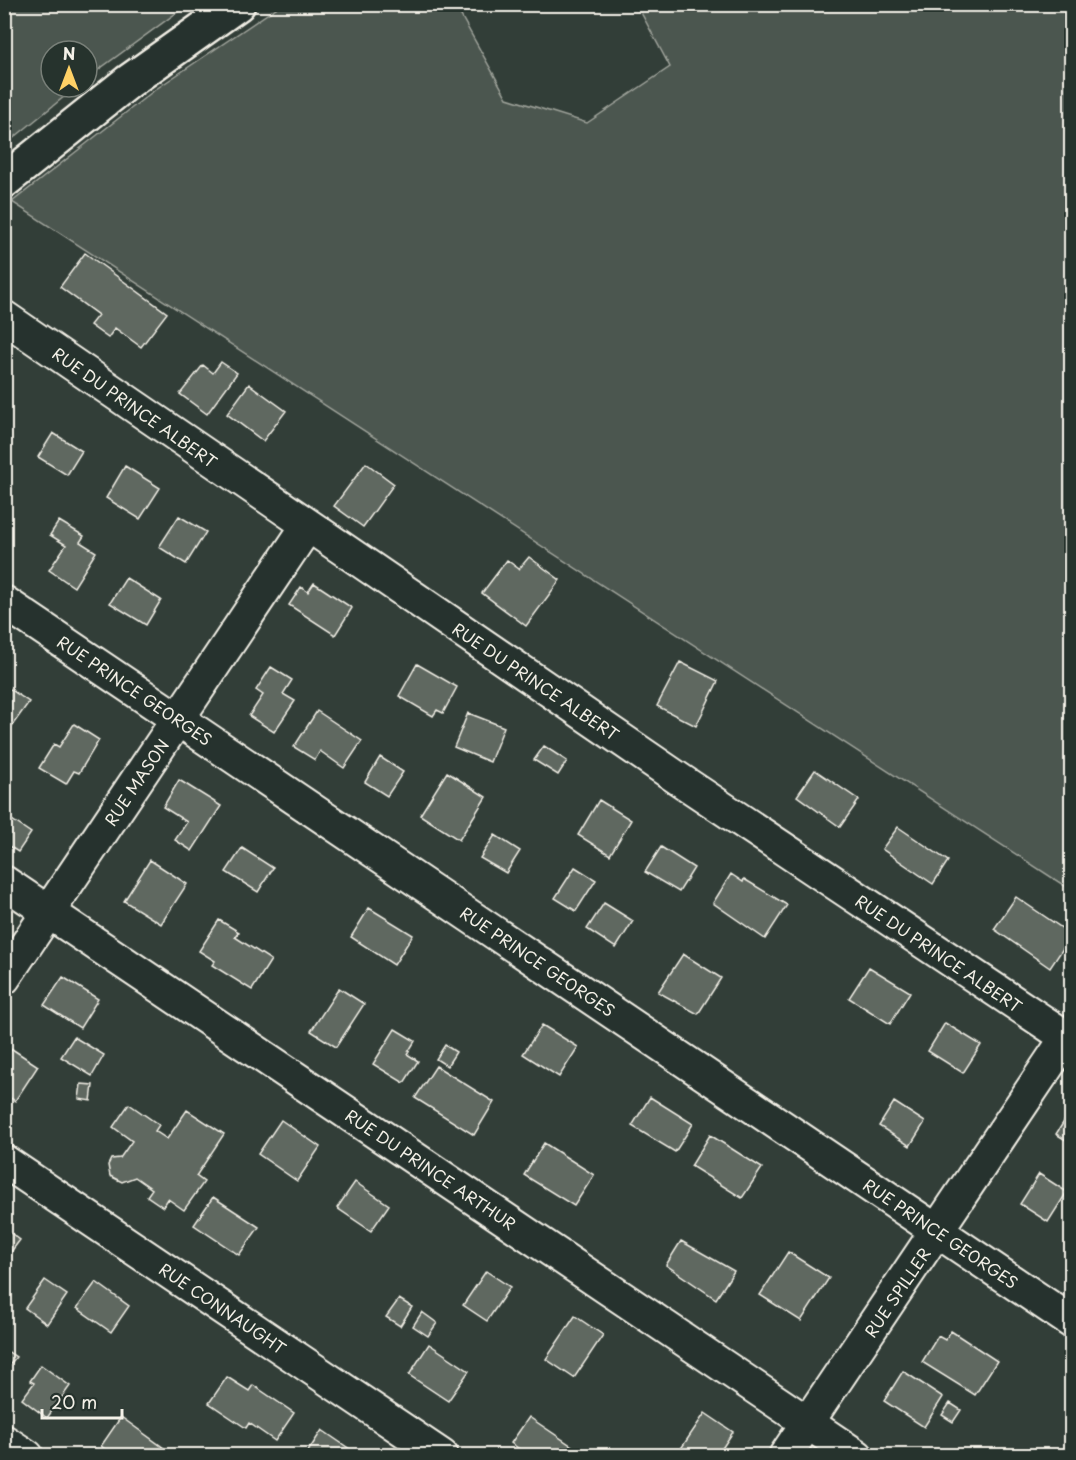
<svg xmlns="http://www.w3.org/2000/svg" width="1076" height="1460" font-family="'Playpen Sans',sans-serif">
	<rect width="100%" height="100%" fill="#323e38"/>
	<filter id="ink" filterUnits="userSpaceOnUse"><feTurbulence type="fractalNoise" baseFrequency=".0167" numOctaves="2"/><feDisplacementMap in="SourceGraphic" scale="12" xChannelSelector="R" yChannelSelector="G"/><feConvolveMatrix kernelMatrix="1 2 1 2 8 2 1 2 1" color-interpolation-filters="sRGB"/></filter>
	<g filter="url(#ink)">
		<!-- green -->
		<path fill="#4c564f" stroke="#a0a49c" stroke-width="1.5" d="M5,4H187V5L87,78V51H51V87H76L5,145Z
			M282,4L455,5L507,98L587,123L670,67L637,5H1071V890L12,202L156,89Z"/>
		<!-- building -->
		<path fill="#5f6861" stroke="#f4f1e8" stroke-width="1.5" d="M85,253L167,313L141,347L115,328L108,338L90,325L98,315L60,287Z
			M221,362L237,373L207,414L180,394L203,365L213,373Z
			M249,384L286,411L263,441L227,414Z
			M53,433L82,451L67,475L38,457Z
			M366,463L394,484L363,527L334,506Z
			M125,466L160,488L140,519L106,498Z
			M179,516L206,532L186,564L159,547Z
			M59,521L84,536L80,542L96,552L74,587L49,570L66,545L50,535Z
			M529,557L560,580L526,626L482,593L507,560L519,569Z
			M126,578L161,600L146,625L110,603Z
			M314,583L352,608L335,635L289,605L301,587L308,592Z
			M680,662L718,681L696,726L657,706Z
			M417,664L457,687L443,713L437,710L433,716L399,696Z
			M271,667L292,680L283,694L295,701L274,732L249,716L263,695L256,690Z
			M4,685L29,702L4,737Z
			M317,711L362,741L344,768L320,751L315,760L294,747Z
			M468,713L504,727L490,762L454,747Z
			M74,724L99,740L79,773L74,771L66,784L39,768L54,744L59,747Z
			M544,746L567,761L558,775L534,760Z
			M380,757L403,772L387,796L365,782Z
			M815,770L859,800L840,827L797,796Z
			M447,772L486,797L459,840L420,815Z
			M179,780L221,806L192,851L175,840L187,822L163,807Z
			M599,800L631,820L610,855L578,835Z
			M9,818L31,833L18,852L4,843V823Z
			M898,827L948,861L933,884L882,849Z
			M495,835L520,851L506,873L480,858Z
			M661,847L694,868L679,892L645,872Z
			M242,848L273,868L258,892L226,872Z
			M150,860L187,884L161,924L124,901Z
			M575,867L596,880L576,911L555,898Z
			M731,874L743,882L744,879L787,905L765,939L713,903Z
			M1016,897L1072,935L1050,968L994,929Z
			M604,903L633,921L616,948L587,929Z
			M369,908L413,935L394,965L351,937Z
			M219,920L239,932L235,937L271,960L252,990L212,965L215,961L199,951Z
			M683,954L721,978L698,1014L658,992Z
			M869,967L910,992L890,1024L849,998Z
			M63,977L98,999L80,1028L44,1005Z
			M339,988L364,1004L336,1047L311,1031Z
			M945,1023L981,1045L963,1073L928,1051Z
			M542,1025L578,1047L559,1077L523,1054Z
			M395,1029L415,1041L407,1054L418,1061L404,1083L373,1064Z
			M74,1037L104,1055L92,1076L61,1057Z
			M445,1045L456,1052L447,1066L436,1059Z
			M12,1049L38,1066L15,1101L4,1094V1061Z
			M436,1066L494,1102L474,1135L415,1098Z
			M81,1084L93,1085L91,1101L79,1099Z
			M650,1097L693,1124L675,1152L632,1126Z
			M894,1102L925,1122L910,1146L879,1126Z
			M129,1104L159,1125L155,1131L167,1139L187,1110L224,1134L196,1176L204,1182L184,1210L168,1199L163,1207L147,1196L152,1189L135,1177L122,1182L110,1176L108,1165L111,1159L120,1158L132,1141L113,1127Z
			M1072,1109V1144L1056,1134Z
			M281,1120L320,1147L297,1181L258,1154Z
			M710,1135L762,1168L742,1198L691,1166Z
			M544,1143L594,1175L574,1206L524,1175Z
			M1039,1174L1067,1192L1048,1222L1020,1204Z
			M355,1182L389,1205L371,1231L337,1208Z
			M213,1197L259,1227L239,1255L194,1225Z
			M4,1228L20,1240L4,1261Z
			M681,1241L734,1271L716,1299L666,1265Z
			M788,1252L829,1278L801,1321L760,1295Z
			M486,1271L510,1287L487,1321L463,1305Z
			M45,1280L67,1295L47,1324L25,1308Z
			M96,1282L129,1306L111,1332L77,1308Z
			M399,1299L412,1307L400,1326L386,1317Z
			M422,1312L437,1323L428,1336L413,1326Z
			M575,1316L603,1335L574,1378L546,1359Z
			M951,1331L997,1361L975,1395L922,1362L938,1336L945,1340Z
			M429,1344L469,1371L448,1401L409,1375Z
			M4,1349L16,1357L4,1372Z
			M41,1365L70,1386L47,1418L22,1399L34,1383L30,1381Z
			M903,1371L943,1397L924,1427L884,1401Z
			M227,1377L249,1391L253,1385L294,1413L275,1441L249,1423L246,1428L209,1403Z
			M950,1403L961,1410L953,1422L942,1415Z
			M705,1413L733,1432L717,1456H689L680,1450Z
			M121,1417L168,1451L164,1456H114L101,1446Z
			M529,1417L572,1446L566,1456H529L511,1443Z
			M322,1430L360,1456H305Z"/>
		<g fill="none" stroke-linecap="round" stroke-linejoin="round">
			<!-- street casing -->
			<g stroke="#f4f1e8" stroke-width="36">
				<path id="street" d="M4,317L682,781L1072,1041
					M4,602L1072,1322
					M4,882L857,1456
					M4,978L308,525
					M4,1161L442,1456
					M4,1441L27,1456
					M785,1456L1067,1037"/>
			</g>
			<!-- primary casing -->
			<g stroke="#f4f1e8" stroke-width="38">
				<path id="primary" d="M4,181L128,82L238,4"/>
			</g>
			<!-- street -->
			<use href="#street" stroke="#26332d" stroke-width="32"/>
			<!-- primary -->
			<use href="#primary" stroke="#26332d" stroke-width="33"/>
		</g>
	</g>
	<g text-anchor="middle" dominant-baseline="central" stroke-width="5" stroke-linejoin="round" paint-order="stroke">
		<!-- street labels -->
		<g font-size="16" fill="#f4f1e8" stroke="#26332d">
			<text transform="translate(135 407) rotate(35)">RUE DU PRINCE ALBERT</text>
			<text transform="translate(536 681) rotate(34)">RUE DU PRINCE ALBERT</text>
			<text transform="translate(135 690) rotate(34)">RUE PRINCE GEORGES</text>
			<text transform="translate(136 782) rotate(-56)">RUE MASON</text>
			<text transform="translate(939 953) rotate(34)">RUE DU PRINCE ALBERT</text>
			<text transform="translate(538 961) rotate(34)">RUE PRINCE GEORGES</text>
			<text transform="translate(431 1169) rotate(34)">RUE DU PRINCE ARTHUR</text>
			<text transform="translate(941 1233) rotate(34)">RUE PRINCE GEORGES</text>
			<text transform="translate(897 1292) rotate(-56)">RUE SPILLER</text>
			<text transform="translate(223 1308) rotate(34)">RUE CONNAUGHT</text>
		</g>
	</g>
	<!-- margin -->
	<rect width="1076" height="1460" fill="none" stroke="#26332d" stroke-width="24"/>
	<rect x="12" y="12" width="1052" height="1436" fill="none" stroke="#f4f1e8" stroke-width="2" filter="url(#ink)"/>
	<!-- north arrow -->
	<g transform="translate(69 69)"><circle r="28" fill="#26332d" stroke="#787f78" stroke-width="1.5"/>
	<path d="M0-4.5L10 22L0 15L-10 22Z" fill="#ffd166"/>
	<text y="-9" font-size="16" font-weight="bold" text-anchor="middle" fill="#f4f1e8">N</text>
	</g>
	<!-- scale -->
	<path d="M42 1409v9h80v-9" fill="none" stroke="#f4f1e8" stroke-width="3"/>
	<text x="51" y="1409" font-size="18" fill="#f4f1e8" stroke="#26332d" stroke-width="4.5" paint-order="stroke">20 m</text>
</svg>
